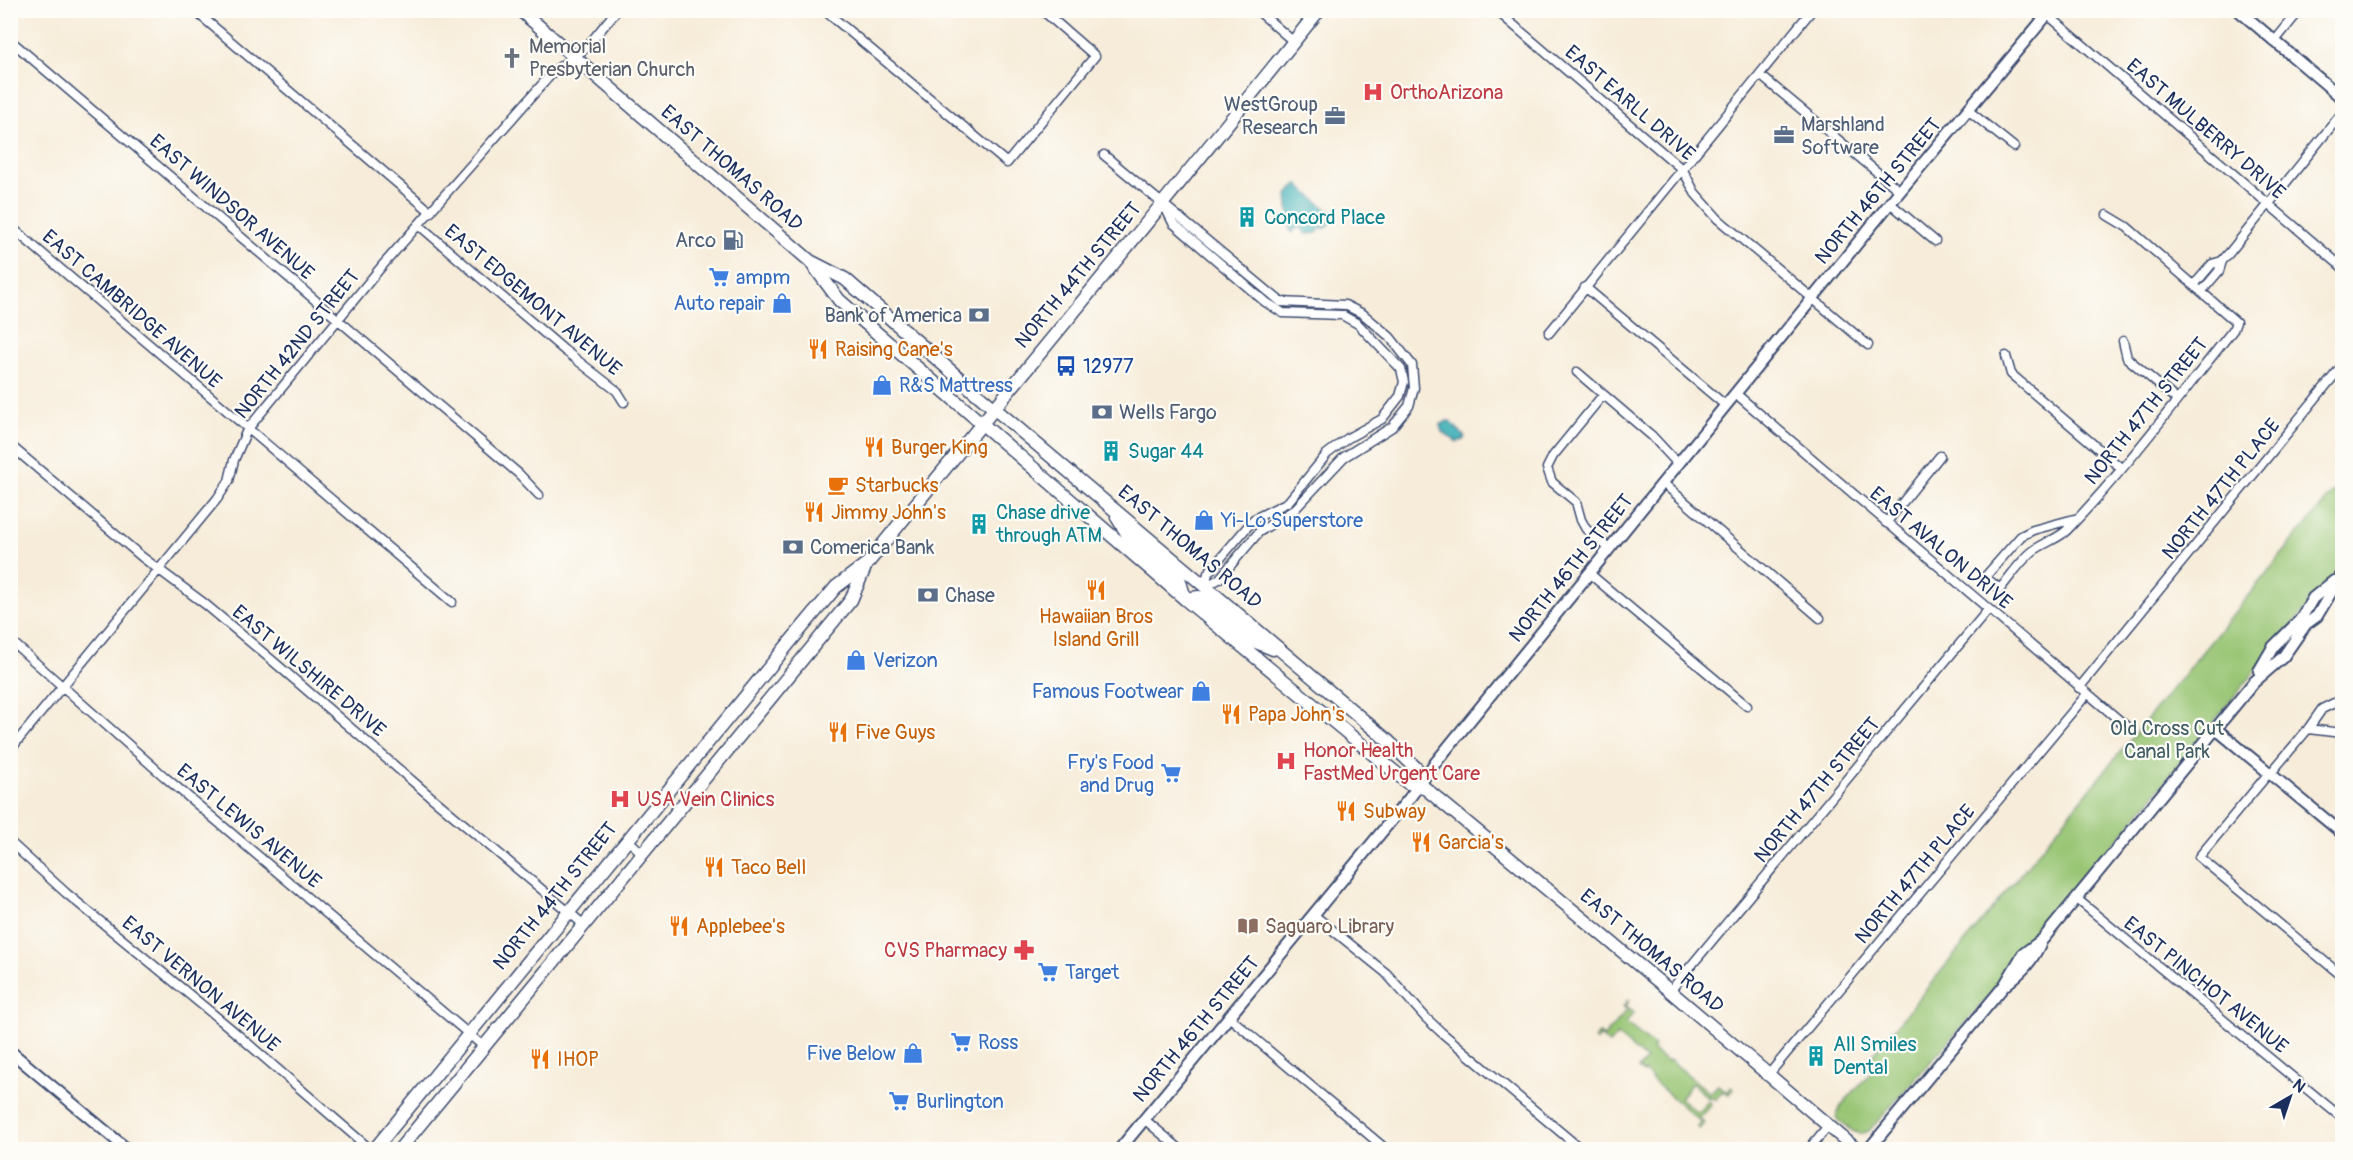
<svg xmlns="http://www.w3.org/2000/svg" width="2353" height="1160" font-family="Pangolin,sans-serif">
	<rect width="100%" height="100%" fill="#fdfcf7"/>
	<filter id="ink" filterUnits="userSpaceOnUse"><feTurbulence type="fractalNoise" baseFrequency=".0167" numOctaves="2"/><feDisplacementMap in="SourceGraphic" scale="12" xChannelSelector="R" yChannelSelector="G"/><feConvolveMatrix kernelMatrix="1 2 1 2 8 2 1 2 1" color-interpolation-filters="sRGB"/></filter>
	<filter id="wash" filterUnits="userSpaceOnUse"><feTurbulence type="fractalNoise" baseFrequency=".008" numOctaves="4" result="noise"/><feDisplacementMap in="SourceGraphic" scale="24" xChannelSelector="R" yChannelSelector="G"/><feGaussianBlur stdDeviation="1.35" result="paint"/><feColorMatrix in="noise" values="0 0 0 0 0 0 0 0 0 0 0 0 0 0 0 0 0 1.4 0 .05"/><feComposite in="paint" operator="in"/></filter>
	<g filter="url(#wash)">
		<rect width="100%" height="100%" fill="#f7ecd9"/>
		<!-- green -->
		<path fill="#98c573" stroke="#5a7a68" stroke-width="1.5" d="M2342,481V565L2004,979L1869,1131C1855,1138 1846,1126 1836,1117L1841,1106L1877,1065L1870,1058Z
			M1628,1000L1629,1001L1625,1006L1634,1013L1626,1023L1654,1046L1652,1049L1667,1062L1670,1060L1710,1093L1718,1085L1726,1092L1731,1087L1733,1089L1728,1095L1723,1091L1715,1100L1710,1096L1708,1098L1694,1084H1691L1680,1098L1698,1113L1708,1101L1711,1104L1699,1118L1704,1123L1699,1129L1697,1127L1701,1122L1651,1079L1652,1078L1645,1072L1644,1073L1638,1069L1646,1060L1617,1035L1609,1044L1600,1036L1596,1041L1594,1039L1599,1034L1604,1037L1627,1010L1623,1006Z"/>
		<!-- water -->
		<path fill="#3caeb5" stroke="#2c6e8a" stroke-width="1.5" d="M1297,184L1336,217L1326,228H1320L1317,233L1306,234L1301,227L1294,229L1293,233L1290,230L1287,196Z
			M1447,421H1450L1465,437L1463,440L1457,442L1442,432L1440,425Z"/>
	</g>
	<g filter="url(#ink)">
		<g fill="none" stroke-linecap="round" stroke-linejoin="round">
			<!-- minor casing -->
			<g stroke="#3c4b70" stroke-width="11">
				<path id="minor" d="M194,10L431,212
					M824,10L1007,163L1095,56L1042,10
					M1257,10L1294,42
					M1496,10L1683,170L1695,193L1718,219L1868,345
					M2048,15L2342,267
					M10,40L519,474L539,495
					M2274,42L2300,10
					M1760,75L1900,191
					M1969,111L2014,147
					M1104,155L1281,302L1345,305L1363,314L1390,337L1412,365L1414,388L1409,406L1392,427L1344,457L1295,509L1259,532L1219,579L1205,587
					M1890,203L1935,241
					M1166,209L1173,223L1264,301L1283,313L1342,315L1358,324L1401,369L1404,382L1400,396L1382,419L1348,438L1327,454L1288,502L1254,519L1208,573L1205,587
					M419,225L564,350L617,391L624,402
					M10,226L452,602
					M2195,284L2212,264L2222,261
					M1585,287L1725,405
					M2202,291L2219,271L2222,261L2230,252L2342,113
					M1549,333L1812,10
					M2123,341L2127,358L2177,400
					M2006,356L2011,374L2121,468
					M1577,372L1652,436L1678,464
					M1735,393L2126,726
					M1603,395L1553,456L1547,468L1552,482L1576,502L1581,520L1586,529L1610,549
					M10,445L142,557L205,604L274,662L424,791L583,924
					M1663,483L1820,618
					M2078,518L2033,530L2021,536L1985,577L2000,589C2010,577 2020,561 2033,551C2043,543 2058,539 2067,530C2127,468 2179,397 2233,330L2236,322L2127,227L2107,215
					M1886,523L1940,456
					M1590,574L1747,706
					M10,640L166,778L483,1046
					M2079,688L2342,366
					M2308,729L2342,733
					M10,750L217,499L229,481L234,460L247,430L382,266L554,71L586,48L617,10
					M2269,773L2199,857L2342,976
					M2270,774L2308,729L2322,709L2334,703L2342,707
					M627,839L642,853
					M10,842L66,893L230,1028L371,1150
					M2077,899L2342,1118
					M1314,915L1386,973L1426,1018L1441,1032L1582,1150
					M1670,991L1988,610
					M1229,1017L1387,1150
					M1769,1074L2087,694
					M1144,1119L1181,1150
					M1808,1150L1828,1126"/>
			</g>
			<!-- tertiary casing -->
			<g stroke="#3c4b70" stroke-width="14">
				<path id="tertiary" d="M2238,10L2342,98
					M2259,671L2273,647L2300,620L2313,598L2334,581
					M2216,729L2342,833
					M2004,986L2023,954L2043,939L2254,682L2283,657L2306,624L2317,616L2342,574
					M10,1051L128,1150
					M1119,1150L1408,800L1432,767L1890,203L2051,10
					M1868,1150L2004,986C2023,971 2031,963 2041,942"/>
			</g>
			<!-- secondary casing -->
			<g stroke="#3c4b70" stroke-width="15">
				<path id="secondary" d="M520,10L810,261L839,300L863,321L1185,599L1408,783L1420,784L1670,991L1857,1150
					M812,262L845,279L976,393L1387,740L1417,769L1420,784
					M1117,517L1128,535L1179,578L1185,599
					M1185,599L1199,597L1206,601L1256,642L1273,649"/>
			</g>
			<!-- primary casing -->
			<g stroke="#3c4b70" stroke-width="15">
				<path id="primary" d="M374,1150L790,642L836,587L865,565
					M399,1150L851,600L866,565C1017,380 1170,197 1319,10"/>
			</g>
			<!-- minor -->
			<use href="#minor" stroke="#fff" stroke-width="8"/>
			<!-- tertiary -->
			<use href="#tertiary" stroke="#fff" stroke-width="10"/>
			<!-- secondary -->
			<use href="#secondary" stroke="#fff" stroke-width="12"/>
			<!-- primary -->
			<use href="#primary" stroke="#fff" stroke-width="12"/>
		</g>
	</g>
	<!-- icons -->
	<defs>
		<g id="church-bare" transform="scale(1.62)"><path d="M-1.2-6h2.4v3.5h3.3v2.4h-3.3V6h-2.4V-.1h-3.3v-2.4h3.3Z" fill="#6b7280" stroke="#fdfcf7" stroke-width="2.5" paint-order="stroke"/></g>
		<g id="hospital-bare" transform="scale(1.62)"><path d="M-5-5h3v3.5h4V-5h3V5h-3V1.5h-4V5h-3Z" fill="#e0444e" stroke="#fdfcf7" stroke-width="2.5" paint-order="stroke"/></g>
		<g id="office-bare" transform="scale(1.62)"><path d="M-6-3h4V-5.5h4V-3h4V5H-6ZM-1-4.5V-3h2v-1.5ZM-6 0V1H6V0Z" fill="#5c6f8a" stroke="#fdfcf7" stroke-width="2.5" paint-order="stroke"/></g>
		<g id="building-bare" transform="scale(1.62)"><path d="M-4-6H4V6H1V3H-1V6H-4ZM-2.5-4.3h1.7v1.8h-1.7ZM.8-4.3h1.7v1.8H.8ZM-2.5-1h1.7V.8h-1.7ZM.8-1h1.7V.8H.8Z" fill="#0f9aa8" stroke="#fdfcf7" stroke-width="2.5" paint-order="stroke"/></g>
		<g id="fuel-bare" transform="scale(1.62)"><path d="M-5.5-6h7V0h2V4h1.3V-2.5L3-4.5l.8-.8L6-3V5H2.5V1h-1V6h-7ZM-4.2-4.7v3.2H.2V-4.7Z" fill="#5c6f8a" stroke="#fdfcf7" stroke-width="2.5" paint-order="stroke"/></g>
		<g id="supermarket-bare" transform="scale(1.62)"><path d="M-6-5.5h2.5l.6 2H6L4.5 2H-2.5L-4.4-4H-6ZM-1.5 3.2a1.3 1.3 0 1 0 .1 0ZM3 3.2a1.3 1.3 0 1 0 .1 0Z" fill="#3f7fe0" stroke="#fdfcf7" stroke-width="2.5" paint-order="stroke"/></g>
		<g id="shop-bare" transform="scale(1.62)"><path d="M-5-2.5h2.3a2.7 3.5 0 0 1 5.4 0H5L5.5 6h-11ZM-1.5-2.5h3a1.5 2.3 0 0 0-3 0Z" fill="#3f7fe0" stroke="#fdfcf7" stroke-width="2.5" paint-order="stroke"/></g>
		<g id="bank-bare" transform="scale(1.62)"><path d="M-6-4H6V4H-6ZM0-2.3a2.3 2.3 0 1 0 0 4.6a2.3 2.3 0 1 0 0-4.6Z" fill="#5c6f8a" stroke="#fdfcf7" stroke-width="2.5" paint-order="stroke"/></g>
		<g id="restaurant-bare" transform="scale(1.62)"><path d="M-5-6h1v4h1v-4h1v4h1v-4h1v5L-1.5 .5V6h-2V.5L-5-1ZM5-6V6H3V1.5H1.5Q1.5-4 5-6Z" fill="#e8710a" stroke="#fdfcf7" stroke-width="2.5" paint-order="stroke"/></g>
		<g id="bus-bare" transform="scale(1.62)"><path d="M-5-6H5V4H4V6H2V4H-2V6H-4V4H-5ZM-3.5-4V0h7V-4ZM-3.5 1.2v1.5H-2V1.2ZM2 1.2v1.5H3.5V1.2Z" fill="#1a4fb4" stroke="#fdfcf7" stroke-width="2.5" paint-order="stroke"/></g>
		<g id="cafe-bare" transform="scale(1.62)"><path d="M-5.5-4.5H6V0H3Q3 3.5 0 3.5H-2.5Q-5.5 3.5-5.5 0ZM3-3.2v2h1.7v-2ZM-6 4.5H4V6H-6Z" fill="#e8710a" stroke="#fdfcf7" stroke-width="2.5" paint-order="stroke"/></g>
		<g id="library-bare" transform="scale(1.62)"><path d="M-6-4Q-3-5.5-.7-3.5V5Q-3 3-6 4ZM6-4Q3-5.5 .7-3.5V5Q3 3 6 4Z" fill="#8d6e63" stroke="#fdfcf7" stroke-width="2.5" paint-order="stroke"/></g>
		<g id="pharmacy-bare" transform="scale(1.62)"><path d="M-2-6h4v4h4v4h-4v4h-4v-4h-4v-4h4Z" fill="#e0444e" stroke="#fdfcf7" stroke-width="2.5" paint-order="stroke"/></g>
	</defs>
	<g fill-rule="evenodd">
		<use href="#church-bare" x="512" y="58"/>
		<use href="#hospital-bare" x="1373" y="92"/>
		<use href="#office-bare" x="1335" y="116"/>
		<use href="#office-bare" x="1784" y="135"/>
		<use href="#building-bare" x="1247" y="217"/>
		<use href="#fuel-bare" x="733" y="240"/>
		<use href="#supermarket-bare" x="719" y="277"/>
		<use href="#shop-bare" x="782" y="303"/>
		<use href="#bank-bare" x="979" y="315"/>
		<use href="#restaurant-bare" x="818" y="349"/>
		<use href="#bus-bare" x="1066" y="366"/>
		<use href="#shop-bare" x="882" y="385"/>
		<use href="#bank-bare" x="1102" y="412"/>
		<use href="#restaurant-bare" x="874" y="447"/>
		<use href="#building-bare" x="1111" y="451"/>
		<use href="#cafe-bare" x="838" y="485"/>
		<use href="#restaurant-bare" x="814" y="512"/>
		<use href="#shop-bare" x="1204" y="520"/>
		<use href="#building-bare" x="979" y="524"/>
		<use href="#bank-bare" x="793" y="547"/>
		<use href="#restaurant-bare" x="1096" y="590"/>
		<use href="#bank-bare" x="928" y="595"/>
		<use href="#shop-bare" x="856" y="660"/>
		<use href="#shop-bare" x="1201" y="691"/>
		<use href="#restaurant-bare" x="1231" y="714"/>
		<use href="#restaurant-bare" x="838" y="732"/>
		<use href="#hospital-bare" x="1286" y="761"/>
		<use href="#supermarket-bare" x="1171" y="773"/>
		<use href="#hospital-bare" x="620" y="799"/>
		<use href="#restaurant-bare" x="1346" y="811"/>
		<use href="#restaurant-bare" x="1421" y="842"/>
		<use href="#restaurant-bare" x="714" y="867"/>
		<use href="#restaurant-bare" x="679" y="926"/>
		<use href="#library-bare" x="1248" y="926"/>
		<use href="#pharmacy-bare" x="1024" y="950"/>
		<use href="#supermarket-bare" x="1048" y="972"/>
		<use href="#supermarket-bare" x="961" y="1042"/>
		<use href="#shop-bare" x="913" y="1053"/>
		<use href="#building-bare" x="1816" y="1056"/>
		<use href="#restaurant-bare" x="540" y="1059"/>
		<use href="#supermarket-bare" x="899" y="1101"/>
	</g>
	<g text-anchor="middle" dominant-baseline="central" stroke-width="4.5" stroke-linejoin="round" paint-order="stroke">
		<!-- worship labels -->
		<g font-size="20" fill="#5b616d" stroke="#fdfcf7" text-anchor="start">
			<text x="529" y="46">Memorial<tspan x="529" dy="23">Presbyterian Church</tspan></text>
		</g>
		<!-- health labels -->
		<g font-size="20" fill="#be3a42" stroke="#fdfcf7" text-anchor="start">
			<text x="1390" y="92">OrthoArizona</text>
			<text x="1303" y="750">Honor Health<tspan x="1303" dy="23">FastMed Urgent Care</tspan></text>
			<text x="637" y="799">USA Vein Clinics</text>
			<text x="1007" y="950" text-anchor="end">CVS Pharmacy</text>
		</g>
		<!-- street labels -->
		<g font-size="20" fill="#1b2f5e" stroke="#fdfcf7">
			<text transform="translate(1630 103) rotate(41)">EAST EARLL DRIVE</text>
			<text transform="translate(2206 129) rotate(41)">EAST MULBERRY DRIVE</text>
			<text transform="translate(732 168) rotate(41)">EAST THOMAS ROAD</text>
			<text transform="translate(1878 191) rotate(-50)">NORTH 46TH STREET</text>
			<text transform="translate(232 207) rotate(41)">EAST WINDSOR AVENUE</text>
			<text transform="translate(1078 275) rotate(-50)">NORTH 44TH STREET</text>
			<text transform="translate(533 300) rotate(40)">EAST EDGEMONT AVENUE</text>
			<text transform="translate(132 309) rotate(41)">EAST CAMBRIDGE AVENUE</text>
			<text transform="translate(297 344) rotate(-51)">NORTH 42ND STREET</text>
			<text transform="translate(2146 411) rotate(-51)">NORTH 47TH STREET</text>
			<text transform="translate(2221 489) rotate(-51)">NORTH 47TH PLACE</text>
			<text transform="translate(1190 547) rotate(40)">EAST THOMAS ROAD</text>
			<text transform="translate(1941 548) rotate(40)">EAST AVALON DRIVE</text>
			<text transform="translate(1571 568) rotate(-51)">NORTH 46TH STREET</text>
			<text transform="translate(309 671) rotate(40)">EAST WILSHIRE DRIVE</text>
			<text transform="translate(1817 790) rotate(-50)">NORTH 47TH STREET</text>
			<text transform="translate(249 826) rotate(40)">EAST LEWIS AVENUE</text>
			<text transform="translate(1915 874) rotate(-50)">NORTH 47TH PLACE</text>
			<text transform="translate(555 896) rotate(-51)">NORTH 44TH STREET</text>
			<text transform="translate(1652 951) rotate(40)">EAST THOMAS ROAD</text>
			<text transform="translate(201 984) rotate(40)">EAST VERNON AVENUE</text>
			<text transform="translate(2206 985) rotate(39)">EAST PINCHOT AVENUE</text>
			<text transform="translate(1196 1029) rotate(-50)">NORTH 46TH STREET</text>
		</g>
		<!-- service labels -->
		<g font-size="20" fill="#4e5e75" stroke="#fdfcf7" text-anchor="start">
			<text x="1318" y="104" text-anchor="end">WestGroup<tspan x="1318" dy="23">Research</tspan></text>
			<text x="1801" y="124">Marshland<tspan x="1801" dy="23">Software</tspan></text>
			<text x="716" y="240" text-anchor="end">Arco</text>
			<text x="962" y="315" text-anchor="end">Bank of America</text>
			<text x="1119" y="412">Wells Fargo</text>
			<text x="810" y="547">Comerica Bank</text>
			<text x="945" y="595">Chase</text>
		</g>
		<!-- culture labels -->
		<g font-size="20" fill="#0d838f" stroke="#fdfcf7" text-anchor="start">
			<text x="1264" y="217">Concord Place</text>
			<text x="1128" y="451">Sugar 44</text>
			<text x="996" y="512">Chase drive<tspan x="996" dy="23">through ATM</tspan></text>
			<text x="1833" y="1044">All Smiles<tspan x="1833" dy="23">Dental</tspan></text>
		</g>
		<!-- shop labels -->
		<g font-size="20" fill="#366cbe" stroke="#fdfcf7" text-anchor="start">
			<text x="736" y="277">ampm</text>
			<text x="765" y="303" text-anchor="end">Auto repair</text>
			<text x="899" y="385">R&amp;S Mattress</text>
			<text x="1221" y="520">Yi-Lo Superstore</text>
			<text x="873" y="660">Verizon</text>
			<text x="1184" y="691" text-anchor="end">Famous Footwear</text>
			<text x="1154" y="762" text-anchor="end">Fry's Food<tspan x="1154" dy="23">and Drug</tspan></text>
			<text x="1065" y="972">Target</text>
			<text x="978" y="1042">Ross</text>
			<text x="896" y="1053" text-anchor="end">Five Below</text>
			<text x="916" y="1101">Burlington</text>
		</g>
		<!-- food labels -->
		<g font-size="20" fill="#c56008" stroke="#fdfcf7" text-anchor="start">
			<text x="835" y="349">Raising Cane's</text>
			<text x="891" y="447">Burger King</text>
			<text x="855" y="485">Starbucks</text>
			<text x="831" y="512">Jimmy John's</text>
			<text x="1096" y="616" text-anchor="middle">Hawaiian Bros<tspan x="1096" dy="23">Island Grill</tspan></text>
			<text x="1248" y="714">Papa John's</text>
			<text x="855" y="732">Five Guys</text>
			<text x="1363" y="811">Subway</text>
			<text x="1438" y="842">Garcia's</text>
			<text x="731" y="867">Taco Bell</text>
			<text x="696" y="926">Applebee's</text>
			<text x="557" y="1059">IHOP</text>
		</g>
		<!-- transit labels -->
		<g font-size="20" fill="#164399" stroke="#fdfcf7" text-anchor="start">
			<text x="1083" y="366">12977</text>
		</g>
		<!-- park labels -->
		<g font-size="20" fill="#405c64" stroke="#fdfcf7">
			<text x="2167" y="728">Old Cross Cut<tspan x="2167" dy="23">Canal Park</tspan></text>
		</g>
		<!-- education labels -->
		<g font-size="20" fill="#785e54" stroke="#fdfcf7" text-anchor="start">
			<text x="1265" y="926">Saguaro Library</text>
		</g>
	</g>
	<!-- margin -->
	<rect width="2353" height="1160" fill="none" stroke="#fdfcf7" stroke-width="36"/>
	<!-- north arrow -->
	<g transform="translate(2290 1097) rotate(39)" stroke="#fdfcf7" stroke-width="4.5" paint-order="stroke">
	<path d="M0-4.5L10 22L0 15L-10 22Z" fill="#1b2f5e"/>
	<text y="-9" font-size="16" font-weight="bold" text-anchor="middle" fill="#1b2f5e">N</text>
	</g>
</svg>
